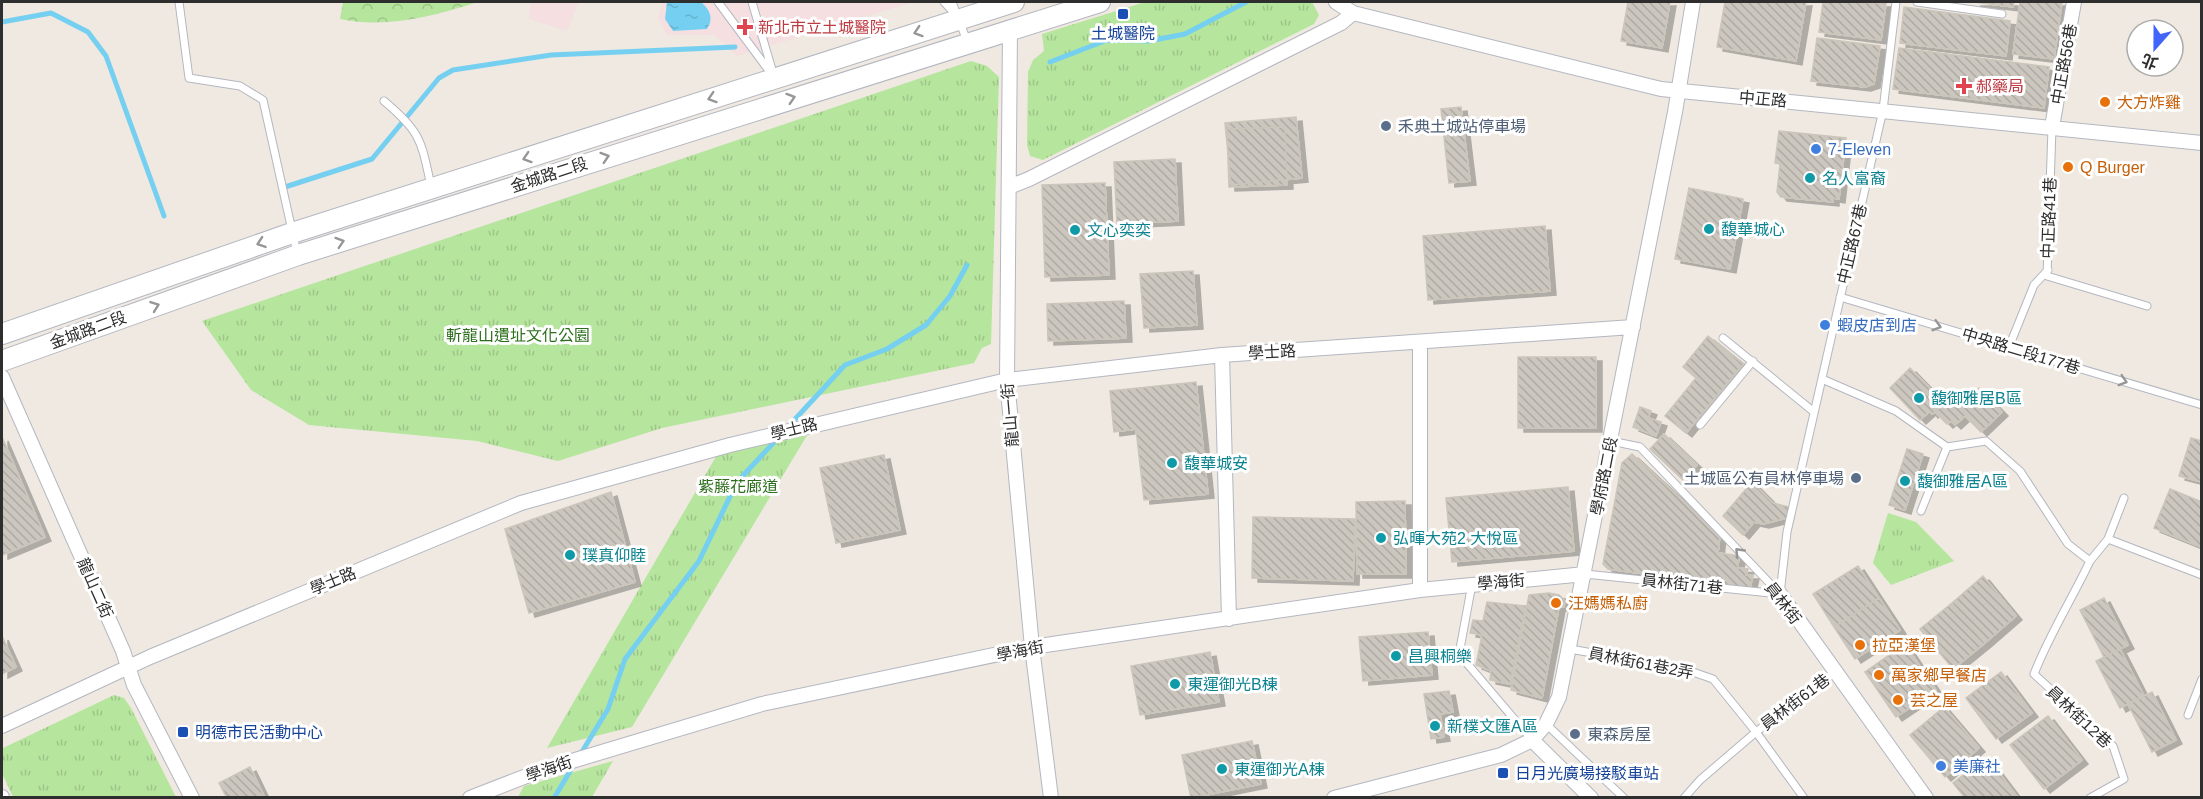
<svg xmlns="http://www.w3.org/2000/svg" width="2203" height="799" font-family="Helvetica,'Noto Sans TC',sans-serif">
	<defs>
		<pattern id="grass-tufts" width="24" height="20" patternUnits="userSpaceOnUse" patternTransform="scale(1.5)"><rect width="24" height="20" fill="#b6e59e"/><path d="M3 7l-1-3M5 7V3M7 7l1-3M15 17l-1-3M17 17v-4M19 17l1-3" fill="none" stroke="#9dc588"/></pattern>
		<pattern id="forest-crowns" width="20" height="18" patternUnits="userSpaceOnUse" patternTransform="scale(1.5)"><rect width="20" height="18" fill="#b6e59e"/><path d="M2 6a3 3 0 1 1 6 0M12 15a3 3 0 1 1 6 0" fill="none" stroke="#9dc588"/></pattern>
		<pattern id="water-ripples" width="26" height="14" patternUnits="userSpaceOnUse" patternTransform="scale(1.5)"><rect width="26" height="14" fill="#75cff0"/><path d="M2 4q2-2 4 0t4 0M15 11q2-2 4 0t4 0" fill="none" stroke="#66b2ce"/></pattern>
		<pattern id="building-back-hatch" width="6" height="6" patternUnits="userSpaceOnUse" patternTransform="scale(1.5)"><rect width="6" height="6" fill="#cbc7bf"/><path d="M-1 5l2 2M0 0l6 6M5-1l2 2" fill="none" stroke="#afaba4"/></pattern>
		<filter id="shadow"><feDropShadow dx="6" dy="4" stdDeviation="0" flood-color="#0004"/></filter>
	</defs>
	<rect width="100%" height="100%" fill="#efe9e1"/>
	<!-- medical -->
	<path fill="#f5dfe0" d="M530,2H579L567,31L529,19Z
		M662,2H913L737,56L714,35H667L658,19Z"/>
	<!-- grass -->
	<path fill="url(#grass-tufts)" d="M1145,2H1312L1319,15L1314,24L1043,160L1030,156L1027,145L1028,72L1033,60L1044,51L1042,34Z
		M971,61L987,66L999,77L991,344L982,348L974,363L662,428L558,461L477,441L309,425L251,390L202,321Z
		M809,432L632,727L547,748L718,453Z
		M1888,513L1916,522L1954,561L1891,585L1873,563Z
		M114,695L124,698L131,708L176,797H13L2,773L3,748Z
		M613,761L592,797H518L524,786Z"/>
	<!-- forest -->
	<path fill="url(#forest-crowns)" d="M343,2H478C433,16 387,29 340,19Z"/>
	<!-- water -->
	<path fill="url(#water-ripples)" d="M667,2H701C710,10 714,18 707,29L673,31L665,19Z"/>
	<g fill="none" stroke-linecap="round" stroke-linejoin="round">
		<!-- stream -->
		<path stroke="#75cff0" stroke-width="5" d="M2,22L51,13L88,32L106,56L164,216
			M1050,62L1107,40L1149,41L1185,34L1246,2
			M285,187L372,159L439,78L453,70L551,55L735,47
			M786,429L845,365L887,349L926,325L950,296L967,265
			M580,755L608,709L625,659L699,561L737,482L778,438
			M554,798L575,763"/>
	</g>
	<!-- building -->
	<path fill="url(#building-back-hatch)" stroke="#cbc5ba" stroke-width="1.5" filter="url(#shadow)" d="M1628,2H1670L1662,48L1621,41Z
		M1725,2H1806L1796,61L1717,47Z
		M1823,2L1886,3L1881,40L1819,32Z
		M1974,2H2014L2013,7Z
		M2020,2H2062L2054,59L2013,54Z
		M1904,7L2010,21L2006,56L1900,43Z
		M1817,38L1880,46L1874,84L1865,87L1811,81Z
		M1899,48L2049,67L2044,108L1893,89Z
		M1461,107L1470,181L1449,183L1441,109Z
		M1296,117L1302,178L1231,185L1225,123Z
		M1285,127L1287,185L1229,187L1227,129Z
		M1779,131L1846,138L1839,199L1833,198V202L1781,197L1777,192L1780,164L1775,163Z
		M1175,159L1178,221L1117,224L1114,162Z
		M1105,183L1109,275L1045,277L1042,185Z
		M1689,188L1743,199L1730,269L1675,259Z
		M1545,226L1550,291L1428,300L1423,236Z
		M1193,271L1197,325L1144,328L1140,274Z
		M1124,301L1126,338L1048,341L1047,304Z
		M1708,336L1743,364L1686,433L1665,416L1696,378L1683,367Z
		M1518,357H1596V428H1518Z
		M1910,368L1942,401L1949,394L1960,405L1979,388L2002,412L1981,432L1965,416L1955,425L1951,421L1947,424L1935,412L1932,414L1930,411L1920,420L1890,388Z
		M1196,382L1208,494L1144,500L1136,429L1114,432L1110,391Z
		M1640,407L1651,411L1648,418L1661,422L1656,436L1633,427Z
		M1664,434L1697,465L1683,480L1650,449Z
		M2,437L45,537L2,555Z
		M2191,438L2202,441V482L2179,476Z
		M1907,449L1923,454L1905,510L1889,505Z
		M1632,454L1720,535L1718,553L1740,556L1737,568L1748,569L1746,575H1753L1750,588L1608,569L1603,564L1622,463Z
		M884,455L900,530L836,543L820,468Z
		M1752,482L1773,503L1789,507L1787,518L1763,524L1754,522L1743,535L1723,516Z
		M1568,487L1574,551L1452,562L1446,498Z
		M2170,489L2202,502L2201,547L2154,528Z
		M611,492L635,582L529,613L505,529Z
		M1405,501L1406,574H1357L1356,502Z
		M1253,517L1355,519L1353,581L1252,578Z
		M1858,566L1879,598L1834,627L1813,594Z
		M1983,576L2016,616L1985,643L1952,603Z
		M1549,593L1559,595L1565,601L1564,607H1559L1542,698L1511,690L1529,595Z
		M1879,598L1900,630L1855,659L1834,627Z
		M2104,598L2128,645L2104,657L2080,610Z
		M1487,602L1526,606L1510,684L1490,680L1491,671L1476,665L1482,635L1470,633L1473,620L1483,621Z
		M1952,603L1985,643L1953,669L1920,629Z
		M1428,632L1432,675L1363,681L1359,637Z
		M2,636L16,667L2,674Z
		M1905,644L1936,690L1896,717L1865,672Z
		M2120,649L2144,696L2120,708L2096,661Z
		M1210,652L1219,702L1140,715L1131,666Z
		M2001,672L2032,713L1996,739L1966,698Z
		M1449,691L1453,712L1440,714L1444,737L1431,739L1424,694Z
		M2152,692L2176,740L2152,752L2128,704Z
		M1944,707L1979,748L1945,777L1910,735Z
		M2048,716L2082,760L2044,789L2010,745Z
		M1252,741L1261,784L1191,798L1182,755Z
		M1987,757L2018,798H1965L1953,783Z
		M250,767L265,798H227L219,783Z"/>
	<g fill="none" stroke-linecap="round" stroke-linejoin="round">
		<!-- service casing -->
		<g stroke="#b4b7c1" stroke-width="9">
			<path id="service" d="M179,2L189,78L240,86L263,100L297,253
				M718,2L773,76
				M752,2L773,73
				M944,2L954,13
				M952,2L967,41
				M1917,2L2002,14
				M384,101C421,132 421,140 431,186
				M2052,128L2047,276L2147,306
				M1840,297L2202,405
				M1723,338L1814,412
				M2009,347L2034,285L2048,270
				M1822,379L1896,411L1947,447
				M1700,425L1753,361
				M1611,441L1640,447L1780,594
				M1921,511L1947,447L1986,441L2020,471L2068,544L2090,561L2108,539L2202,575
				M2108,539L2124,498
				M2090,561C2072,599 2049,635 2034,674L2113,746L2124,779L2090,798
				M1585,574L1780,594
				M1472,584L1459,654L1532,740
				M1780,594L1787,532L1883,110L1896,2
				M1570,649L1687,670L1713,679L1756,732L1700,780L1684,798
				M2188,715L2202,679
				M1546,724L1624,798
				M1804,798L1756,732L1835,672"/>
		</g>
		<!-- minor casing -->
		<g stroke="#b4b7c1" stroke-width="16">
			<path id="minor" d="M1336,2L1353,13L1661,89L2202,143
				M1010,30L1007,380L1032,647L1051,798
				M2052,127L2074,2
				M1009,187L1029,179L1341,23L1353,13
				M1222,355L1229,619
				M2,377L123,651L134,685L192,798
				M1420,590V343
				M1780,594L1926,798
				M2,726L150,657L521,503L730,445L1007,380L1222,355L1633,327
				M1532,740L1591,798
				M2,797V798
				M470,798L542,770L762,704L1032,647L1420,590L1585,574
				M1334,798L1501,755L1532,740L1546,724L1559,697L1675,112L1693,2"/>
		</g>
		<!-- secondary casing -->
		<g stroke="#b4b7c1" stroke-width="22">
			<path id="secondary" d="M2,334L292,233L1014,2
				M2,361L298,255L1100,2"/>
		</g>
		<!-- service -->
		<use href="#service" stroke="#fff" stroke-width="7"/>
		<!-- minor -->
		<use href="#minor" stroke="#fff" stroke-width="14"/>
		<!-- secondary -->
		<use href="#secondary" stroke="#fff" stroke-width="20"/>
	</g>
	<!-- one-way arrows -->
	<defs><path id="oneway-chevron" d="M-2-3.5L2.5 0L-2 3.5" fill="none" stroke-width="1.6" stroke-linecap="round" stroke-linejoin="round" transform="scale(1.5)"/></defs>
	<g stroke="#969696">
		<use href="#oneway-chevron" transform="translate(918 32) rotate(162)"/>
		<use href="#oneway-chevron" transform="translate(712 98) rotate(162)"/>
		<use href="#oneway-chevron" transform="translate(791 98) rotate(-18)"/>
		<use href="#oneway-chevron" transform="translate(605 157) rotate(-18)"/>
		<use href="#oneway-chevron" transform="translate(527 158) rotate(162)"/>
		<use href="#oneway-chevron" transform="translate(340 242) rotate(-18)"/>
		<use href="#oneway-chevron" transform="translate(261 243) rotate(161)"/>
		<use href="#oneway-chevron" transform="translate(155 306) rotate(-20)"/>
		<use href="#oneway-chevron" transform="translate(1937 326) rotate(16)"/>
		<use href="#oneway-chevron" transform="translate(2123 381) rotate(17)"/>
		<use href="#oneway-chevron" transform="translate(1739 552) rotate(-134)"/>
	</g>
	<!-- markers -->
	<g fill="#1a4fb4" stroke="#fff" stroke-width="2">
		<rect x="1117" y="8" width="12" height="12" rx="3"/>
		<rect x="177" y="726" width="12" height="12" rx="3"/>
		<rect x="1497" y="767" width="12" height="12" rx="3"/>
	</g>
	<g fill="#e0444e" stroke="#fff" stroke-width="2">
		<path d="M742 18h6v6h6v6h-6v6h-6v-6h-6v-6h6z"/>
		<path d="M1961 77h6v6h6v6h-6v6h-6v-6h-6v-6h6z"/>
	</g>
	<g fill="#e8710a" stroke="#fff" stroke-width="2">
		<circle cx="2105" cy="102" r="6"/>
		<circle cx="2068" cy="167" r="6"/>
		<circle cx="1556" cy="603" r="6"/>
		<circle cx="1860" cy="645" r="6"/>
		<circle cx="1879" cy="675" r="6"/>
		<circle cx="1898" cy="700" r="6"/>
	</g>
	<g fill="#5c6f8a" stroke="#fff" stroke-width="2">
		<circle cx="1386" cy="126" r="6"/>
		<circle cx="1856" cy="478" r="6"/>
		<circle cx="1575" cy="734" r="6"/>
	</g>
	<g fill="#3f7fe0" stroke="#fff" stroke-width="2">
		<circle cx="1816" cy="149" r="6"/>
		<circle cx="1825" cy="325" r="6"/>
		<circle cx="1941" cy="766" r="6"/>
	</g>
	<g fill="#0f9aa8" stroke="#fff" stroke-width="2">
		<circle cx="1810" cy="178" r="6"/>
		<circle cx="1709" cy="229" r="6"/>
		<circle cx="1075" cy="230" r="6"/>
		<circle cx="1919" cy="398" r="6"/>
		<circle cx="1172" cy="463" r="6"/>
		<circle cx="1905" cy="481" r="6"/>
		<circle cx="1381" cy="538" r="6"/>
		<circle cx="570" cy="555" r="6"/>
		<circle cx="1396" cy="656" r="6"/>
		<circle cx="1175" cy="684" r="6"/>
		<circle cx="1435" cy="726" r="6"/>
		<circle cx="1222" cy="769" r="6"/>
	</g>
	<g text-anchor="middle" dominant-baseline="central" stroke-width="6" stroke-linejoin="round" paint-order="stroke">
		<!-- health labels -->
		<g font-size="16" fill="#be3a42" stroke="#fff" text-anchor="start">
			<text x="758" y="27">新北市立土城醫院</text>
			<text x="1976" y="86">郝藥局</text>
		</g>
		<!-- transit labels -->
		<g font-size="16" fill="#164399" stroke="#fff" text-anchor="start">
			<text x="1123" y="33" text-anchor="middle">土城醫院</text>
			<text x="195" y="732">明德市民活動中心</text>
			<text x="1515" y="773">日月光廣場接駁車站</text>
		</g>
		<!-- street labels -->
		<g font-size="16" fill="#2e2e2e" stroke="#fff">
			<text transform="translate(2064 64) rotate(-80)">中正路56巷</text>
			<text transform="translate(1763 99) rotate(5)">中正路</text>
			<text transform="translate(549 175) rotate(-18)">金城路二段</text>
			<text transform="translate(2049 218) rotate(-88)">中正路41巷</text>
			<text transform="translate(1852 244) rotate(-77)">中正路67巷</text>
			<text transform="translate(88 330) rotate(-20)">金城路二段</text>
			<text transform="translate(2021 351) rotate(17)">中央路二段177巷</text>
			<text transform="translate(1272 352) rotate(-3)">學士路</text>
			<text transform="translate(1010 415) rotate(-95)">龍山一街</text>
			<text transform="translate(794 429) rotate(-14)">學士路</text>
			<text transform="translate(1604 476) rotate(-79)">學府路二段</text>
			<text transform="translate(333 581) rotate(-22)">學士路</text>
			<text transform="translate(1501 582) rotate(-5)">學海街</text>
			<text transform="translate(1682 584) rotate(6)">員林街71巷</text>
			<text transform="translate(95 588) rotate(66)">龍山二街</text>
			<text transform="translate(1783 603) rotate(52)">員林街</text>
			<text transform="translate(1020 651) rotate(-11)">學海街</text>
			<text transform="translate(1641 663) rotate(11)">員林街61巷2弄</text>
			<text transform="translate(1795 702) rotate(-37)">員林街61巷</text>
			<text transform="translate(2079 717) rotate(43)">員林街12巷</text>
			<text transform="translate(549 769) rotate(-19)">學海街</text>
		</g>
		<!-- food labels -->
		<g font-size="16" fill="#c56008" stroke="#fff" text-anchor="start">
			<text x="2117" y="102">大方炸雞</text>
			<text x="2080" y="167">Q Burger</text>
			<text x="1568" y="603">汪媽媽私廚</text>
			<text x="1872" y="645">拉亞漢堡</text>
			<text x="1891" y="675">萬家鄉早餐店</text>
			<text x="1910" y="700">芸之屋</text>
		</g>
		<!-- service labels -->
		<g font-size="16" fill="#4e5e75" stroke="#fff" text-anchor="start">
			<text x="1398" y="126">禾典土城站停車場</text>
			<text x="1844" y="478" text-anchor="end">土城區公有員林停車場</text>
			<text x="1587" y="734">東森房屋</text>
		</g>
		<!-- shop labels -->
		<g font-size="16" fill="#366cbe" stroke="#fff" text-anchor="start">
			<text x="1828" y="149">7-Eleven</text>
			<text x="1837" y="325">蝦皮店到店</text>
			<text x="1953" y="766">美廉社</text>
		</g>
		<!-- culture labels -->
		<g font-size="16" fill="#0d838f" stroke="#fff" text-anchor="start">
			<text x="1822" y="178">名人富裔</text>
			<text x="1721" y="229">馥華城心</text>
			<text x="1087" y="230">文心奕奕</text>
			<text x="1931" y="398">馥御雅居B區</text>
			<text x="1184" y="463">馥華城安</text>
			<text x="1917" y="481">馥御雅居A區</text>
			<text x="1393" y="538">弘暉大苑2 大悅區</text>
			<text x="582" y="555">璞真仰睦</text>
			<text x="1408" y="656">昌興桐樂</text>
			<text x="1187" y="684">東運御光B棟</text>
			<text x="1447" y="726">新樸文匯A區</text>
			<text x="1234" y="769">東運御光A棟</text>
		</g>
		<!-- park labels -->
		<g font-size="16" fill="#2c6e1b" stroke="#fff">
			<text x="518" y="335">斬龍山遺址文化公園</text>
			<text x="738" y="486">紫藤花廊道</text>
		</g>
	</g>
	<!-- border -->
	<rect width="2203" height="799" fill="none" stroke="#2e2e2e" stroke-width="6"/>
	<!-- north arrow -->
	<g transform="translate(2155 48) rotate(201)"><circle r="28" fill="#ffffff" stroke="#ababab" stroke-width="1.5"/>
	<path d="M0-4.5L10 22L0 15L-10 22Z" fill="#4264fb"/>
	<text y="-9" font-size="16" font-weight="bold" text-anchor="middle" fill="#2e2e2e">北</text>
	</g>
</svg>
